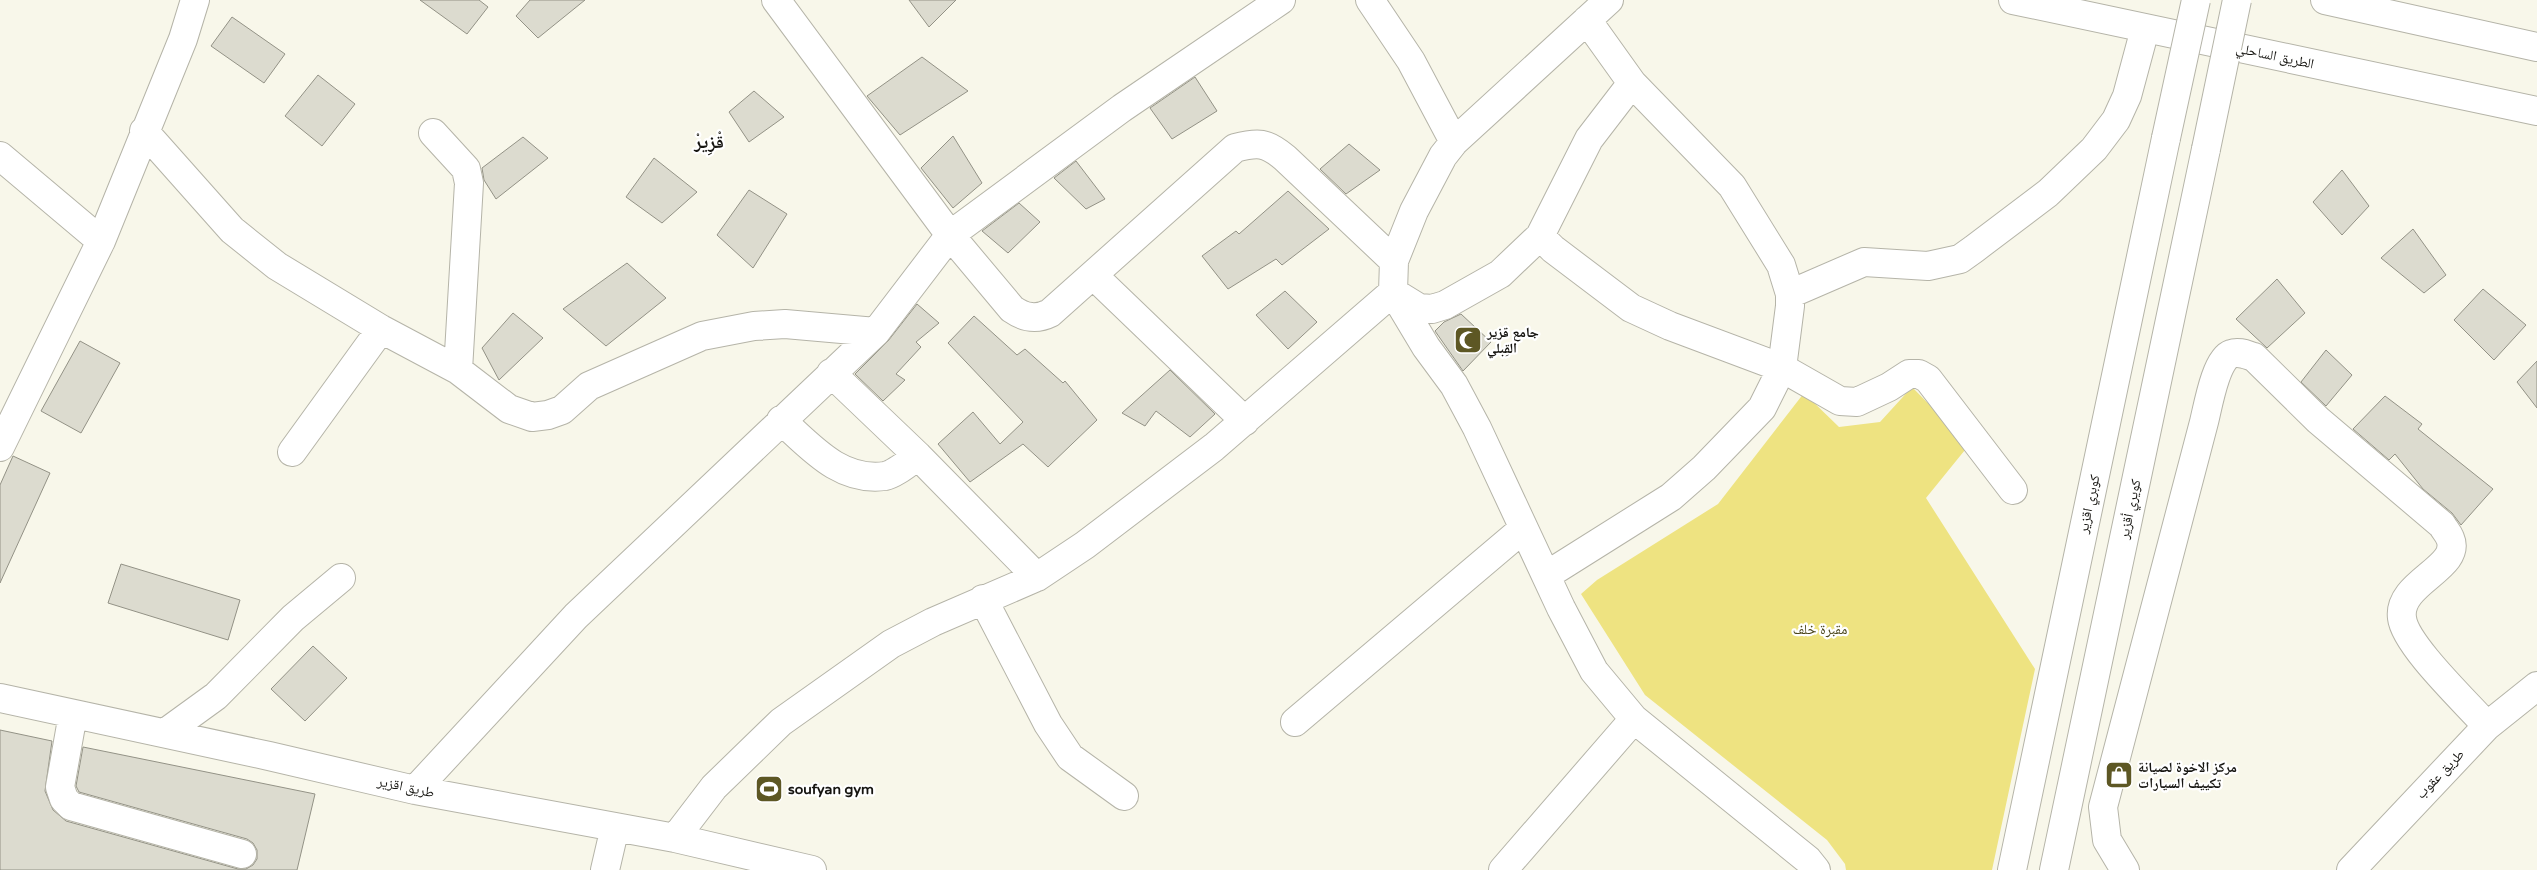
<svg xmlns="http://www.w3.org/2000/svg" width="2537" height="870" font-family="'Varela Round','Noto Naskh Arabic',sans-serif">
	<rect width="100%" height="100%" fill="#f8f7ea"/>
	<!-- green -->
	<path fill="#eee381" d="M1912,387L1969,445L1926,498L2035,669L1992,870H1846L1845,864L1827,840L1645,695L1581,594L1597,580L1718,504L1804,393L1839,427L1880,422Z"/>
	<!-- building -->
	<path fill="#dcdbcf" stroke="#939286" d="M420,0H479L488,7L467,34Z
		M530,0H585L538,38L516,16Z
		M909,0H956L929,27Z
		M232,17L285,54L264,83L211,46Z
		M922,57L968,91L900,135L867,96Z
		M318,75L355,104L322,146L285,116Z
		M1195,77L1217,111L1172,139L1150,108Z
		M754,91L784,117L749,142L729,112Z
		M953,136L982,183L953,208L921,168Z
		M523,137L548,158L496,199L484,180L482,168Z
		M1349,144L1380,170L1346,194L1320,169Z
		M654,158L697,192L662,223L626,197Z
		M1076,161L1105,199L1086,209L1054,178Z
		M2342,170L2369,206L2342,235L2313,202Z
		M749,190L787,214L753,268L717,235Z
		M1288,191L1329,229L1282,265L1276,259L1228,289L1202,256L1236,231L1239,234Z
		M1019,203L1040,222L1008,253L982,231Z
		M2413,229L2446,275L2424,293L2381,258Z
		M627,263L666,298L606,346L563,309Z
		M2277,279L2305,313L2267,348L2236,319Z
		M2483,289L2526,325L2494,360L2454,320Z
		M1285,291L1317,322L1288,349L1256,315Z
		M917,304L939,323L916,342L921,347L896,374L905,380L883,401L855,374L888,341Z
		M513,313L543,338L499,380L482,348Z
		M1461,314L1491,342L1463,371L1435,331L1444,322Z
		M974,316L1017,355L1025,349L1063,383L1065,381L1097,420L1048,467L1023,444L970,482L938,444L973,412L1000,444L1023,422L948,343Z
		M80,341L120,363L81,433L41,411Z
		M2326,350L2352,375L2326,406L2301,382Z
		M2537,361V408L2517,382Z
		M1170,370L1215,414L1190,437L1156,411L1145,426L1122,413Z
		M2385,396L2422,424L2418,429L2493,489L2461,525L2452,513L2423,489L2395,454L2389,460L2353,429Z
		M13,456L50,473L0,583V485Z
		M121,564L240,600L228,640L108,603Z
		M313,646L347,678L305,721L271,689Z
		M0,730L52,741L45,791L53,810L66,821L238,869H246L253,865L257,859V850L253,843L247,839L79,792L76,786L83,747L315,794L297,870H0Z"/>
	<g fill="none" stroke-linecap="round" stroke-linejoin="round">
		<!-- minor casing -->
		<g stroke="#b5b4a8" stroke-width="30">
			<path id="minor" d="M776,0L950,235L1012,309C1025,318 1036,320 1050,313L1235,148C1258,142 1266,142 1285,158L1394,261
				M1370,0L1411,61L1454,142
				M1609,0L1454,142L1443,156L1414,211L1394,261L1393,292L1426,347L1454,385L1477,428L1561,608L1594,671L1634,719L1808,860L1816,870
				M144,131L232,230L277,266L381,329L458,370L509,409L532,417L548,415L562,410L589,386L702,336L754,326L785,324L876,332
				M433,133L466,169L469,183L458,370
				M0,156L101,241
				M1540,236L1553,249L1631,308L1670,326L1782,368L1840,401L1857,402L1889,387L1909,374H1919L1928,379L2013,490
				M1093,275L1245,421
				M1393,292L1419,308L1432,309L1445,305L1500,274L1540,236L1589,139L1632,83
				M1790,294L1864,262L1928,266L1960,259L1974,249L2048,193L2094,149L2116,120L2127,96L2145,29
				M831,373L918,456L1037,577
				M781,420C811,447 840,482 885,476C895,474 909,462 918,456
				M0,447L101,241L183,39L195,0
				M292,452L381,329
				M1547,575L1671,497L1704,468L1762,408L1782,368L1790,306V294L1781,265L1732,186L1632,83L1587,20
				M983,599L1048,724L1070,757L1124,796
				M0,698L269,756L415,790L675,838L812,870
				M73,714L60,787L64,799L71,806L242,854
				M1295,722L1523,529
				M165,733L216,696L293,618L341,578
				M415,790L576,616L876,332L950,235L1122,108L1281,0
				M675,838L714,787L781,722L891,644L933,622L1037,577L1085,545L1214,447L1393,292
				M605,870L615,827
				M1503,870L1634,719
				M2125,870L2107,840L2103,807L2204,422C2208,406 2216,359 2231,354C2239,351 2247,355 2254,357L2318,420L2442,525C2444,529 2448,533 2450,538C2463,568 2397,582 2402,618C2405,645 2467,703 2487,726
				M2351,870L2487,726L2537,686"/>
		</g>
		<!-- major casing -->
		<g stroke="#b5b4a8" stroke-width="30">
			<path id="major" d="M2012,870L2166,138
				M2054,870L2206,149"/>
		</g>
		<!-- highway casing -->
		<g stroke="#b5b4a8" stroke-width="30">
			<path id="highway" d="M2013,0L2537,111
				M2325,0L2537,47"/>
		</g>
		<!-- minor -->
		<use href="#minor" stroke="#fff" stroke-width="28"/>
		<!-- major -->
		<use href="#major" stroke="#fff" stroke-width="28"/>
		<!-- highway -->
		<use href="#highway" stroke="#fff" stroke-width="28"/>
		<!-- major-bridge casing -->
		<g stroke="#b5b4a8" stroke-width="30" stroke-linecap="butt">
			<path id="major-bridge" d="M2166,138L2196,0
				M2206,149L2237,0"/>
		</g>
		<!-- major-bridge -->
		<use href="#major-bridge" stroke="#fff" stroke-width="28"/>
	</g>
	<!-- icons -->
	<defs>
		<g id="mosque-square" transform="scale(1.4375)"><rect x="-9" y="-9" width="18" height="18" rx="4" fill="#5d5724" stroke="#fff"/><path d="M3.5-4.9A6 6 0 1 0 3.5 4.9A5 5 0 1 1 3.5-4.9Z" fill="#fff"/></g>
		<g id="shop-square" transform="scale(1.4375)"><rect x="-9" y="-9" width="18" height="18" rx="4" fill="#5d5724" stroke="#fff"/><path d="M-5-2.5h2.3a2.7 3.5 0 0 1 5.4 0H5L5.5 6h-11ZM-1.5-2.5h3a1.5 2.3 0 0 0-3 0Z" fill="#fff"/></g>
		<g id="stadium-square" transform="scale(1.4375)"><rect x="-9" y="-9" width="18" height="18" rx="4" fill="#5d5724" stroke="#fff"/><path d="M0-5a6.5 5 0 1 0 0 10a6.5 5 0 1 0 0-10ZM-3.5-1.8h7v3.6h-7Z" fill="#fff"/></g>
	</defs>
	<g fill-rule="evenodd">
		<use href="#mosque-square" x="1468" y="340"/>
		<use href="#shop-square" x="2119" y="775"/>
		<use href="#stadium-square" x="769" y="789"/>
	</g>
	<g text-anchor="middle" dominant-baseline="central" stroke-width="4.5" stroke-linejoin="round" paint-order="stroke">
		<!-- street labels -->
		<g font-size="14" fill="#161511" stroke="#fff">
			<text transform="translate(2275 56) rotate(12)">الطريق الساحلي</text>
			<text transform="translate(2089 504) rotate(-78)">كوبري اقزير</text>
			<text transform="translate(2130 509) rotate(-78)">كويري أقزير</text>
			<text transform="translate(2440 774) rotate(-46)">طريق عقوب</text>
			<text transform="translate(406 787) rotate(12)">طريق اقزير</text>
		</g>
		<!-- poi labels -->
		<g font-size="14" font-weight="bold" fill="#161511" stroke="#fff" text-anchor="start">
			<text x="1487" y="332">جامع قزير<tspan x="1487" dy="16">القِبلي</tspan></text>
			<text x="2138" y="767">مركز الاخوة لصيانة<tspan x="2138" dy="16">تكييف السيارات</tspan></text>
			<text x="788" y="789">soufyan gym</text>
		</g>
		<!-- park labels -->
		<g font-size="14" fill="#4a451a" stroke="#fff">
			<text x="1820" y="629">مقبرة خلف</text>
		</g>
		<!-- district labels -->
		<g font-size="19" font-weight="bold" fill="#161511" stroke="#fff">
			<text x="709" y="142">قْزِيرْ</text>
		</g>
	</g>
</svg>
